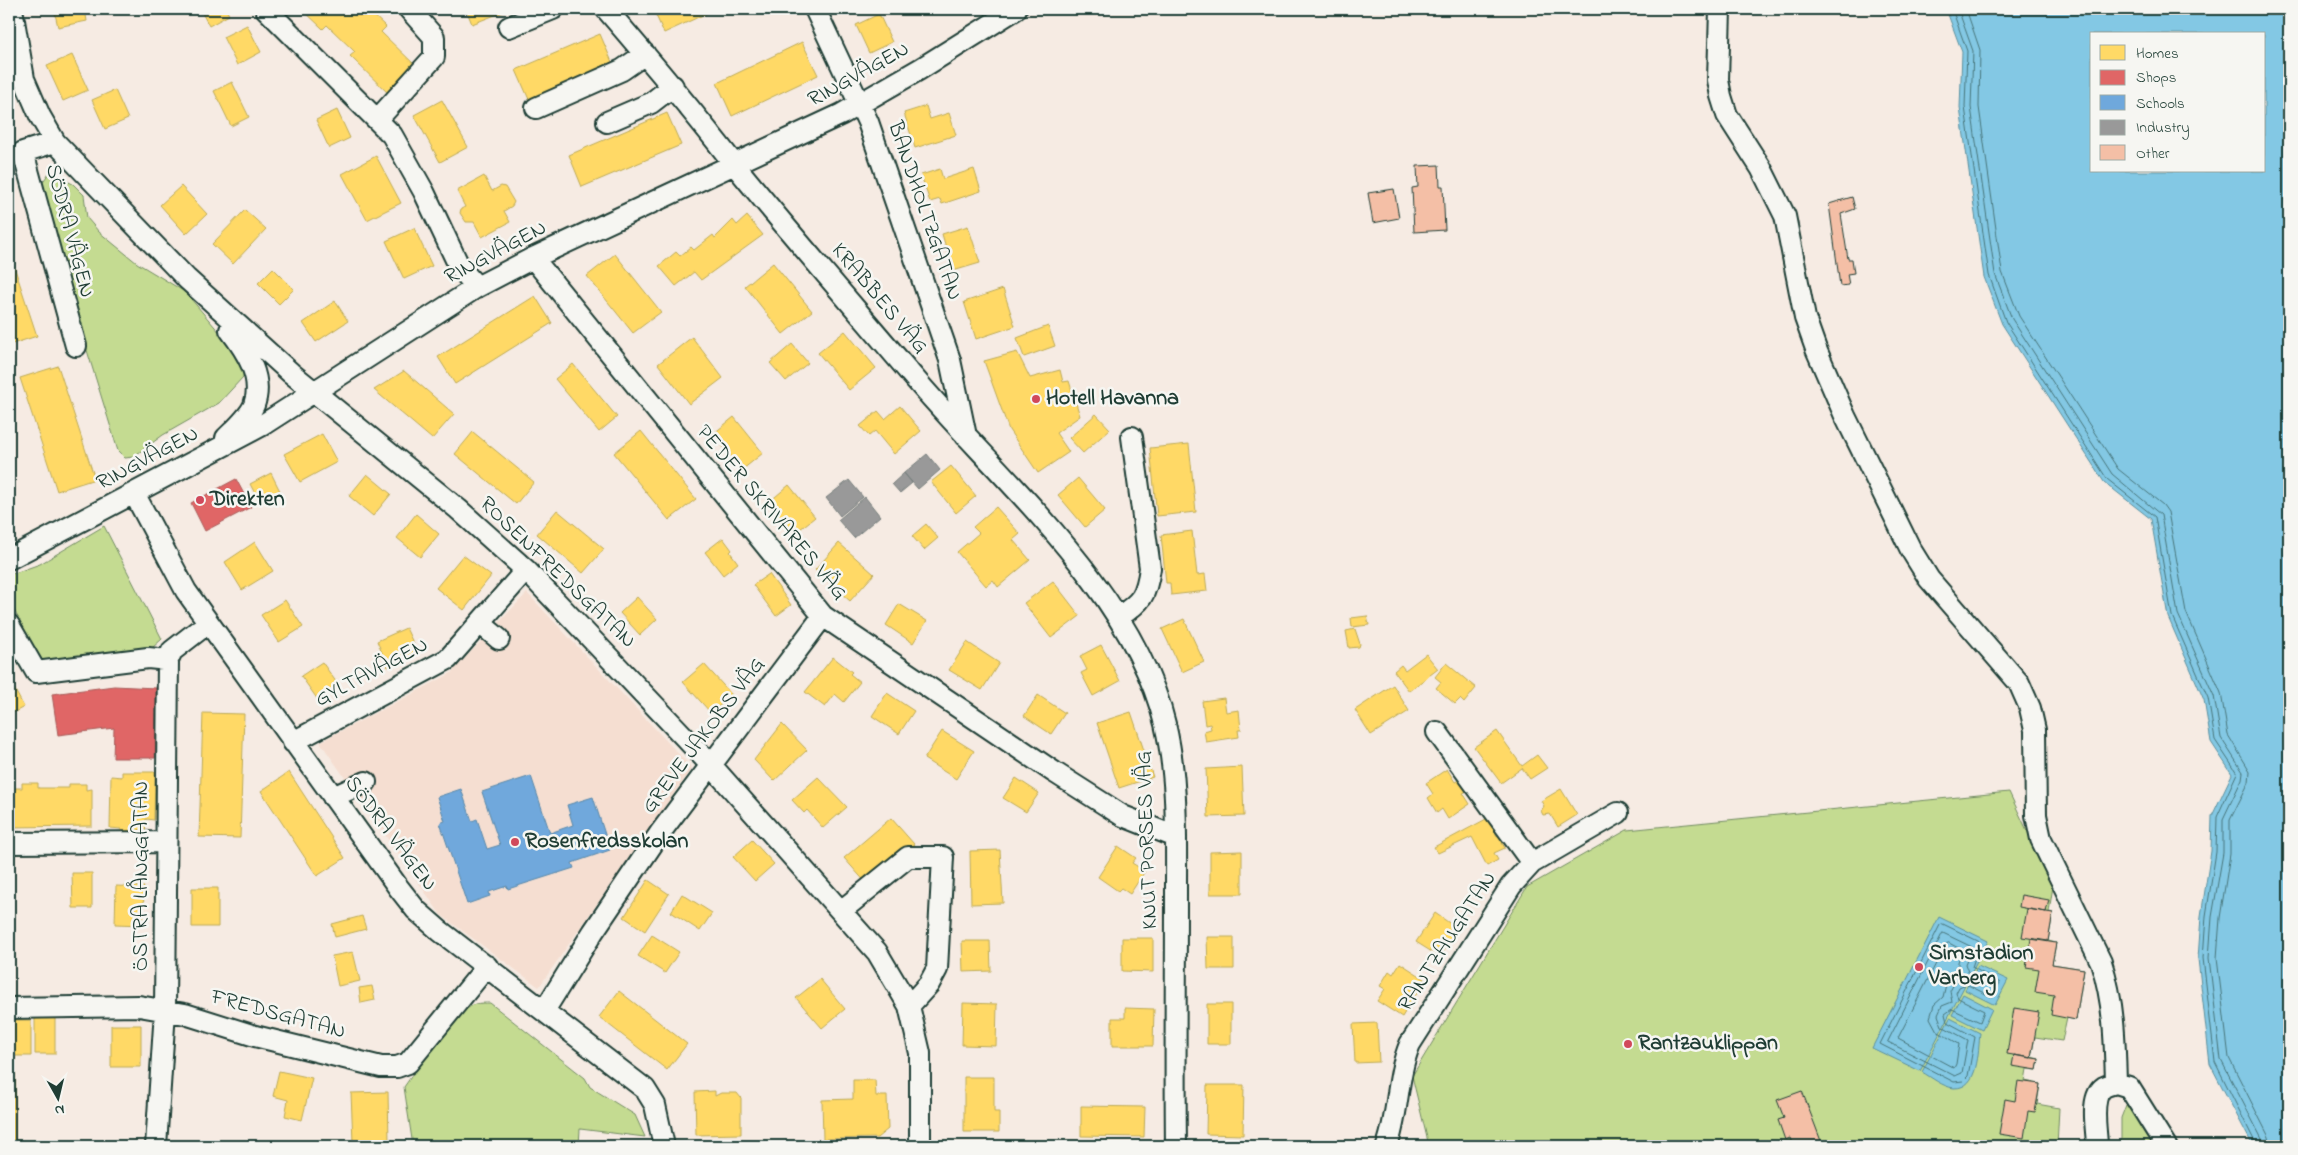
<svg xmlns="http://www.w3.org/2000/svg" width="2298" height="1155" font-family="'Indie Flower',sans-serif">
	<rect width="100%" height="100%" fill="#f6ebe3"/>
	<filter id="ink" filterUnits="userSpaceOnUse"><feTurbulence type="fractalNoise" baseFrequency=".02" numOctaves="2"/><feDisplacementMap in="SourceGraphic" scale="10" xChannelSelector="R" yChannelSelector="G"/><feConvolveMatrix kernelMatrix="1 2 1 2 8 2 1 2 1" color-interpolation-filters="sRGB"/></filter>
	<g filter="url(#ink)">
		<!-- built -->
		<path fill="#f5ded1" d="M527,593L692,768L539,987L441,915L320,742L450,674Z"/>
		<!-- green -->
		<path fill="#c4db91" stroke="#728c62" d="M49,173L73,184L84,195L87,218L99,232L137,263L185,292L244,361L243,377L219,403L163,435L133,457L125,458L118,451C91,361 61,274 42,183Z
			M104,526L162,639L152,648L40,661L9,600V575L40,564Z
			M2009,792L2053,886L2049,912L2053,913L2048,941L2056,943L2052,964L2084,969L2076,1020L2067,1018L2062,1041L2035,1037L2031,1057L2039,1059L2037,1070L2027,1069L2025,1081L2040,1084L2037,1104L2059,1108L2057,1146H1429L1412,1076L1527,887L1627,830Z
			M490,1003L585,1078L590,1087L635,1115L645,1137L580,1129L579,1146H413L404,1087C418,1067 453,1013 475,1004C479,1003 486,1003 490,1003Z
			M2130,1104L2156,1146H2121V1118L2126,1105Z"/>
		<!-- water -->
		<path fill="#83c8e4" stroke="#5b909e" fill-rule="evenodd" d="M1946,9H2289V1146H2253L2210,1064L2198,959L2201,916L2211,851L2212,816L2232,774L2211,742L2204,700L2168,617L2151,519L2104,482L2002,324L1984,277L1960,108L1962,52ZM2092,34H2264V171H2092Z
			M1939,917L1988,941L1920,1071L1872,1048Z
			M1978,966L2008,980L1995,1005L1965,990Z
			M1963,994L1992,1009L1982,1030L1952,1015Z
			M1950,1018L1980,1033C1978,1051 1979,1089 1954,1088C1943,1087 1931,1077 1922,1072Z"/>
		<!-- homes -->
		<path fill="#ffd966" stroke="#bcaa57" d="M54,9H85L87,21L58,27Z
			M200,9H226L229,15L209,26Z
			M302,9H367L386,27L381,32L419,69L392,97L350,56L355,52L327,25L323,29Z
			M466,9H511L472,24Z
			M653,9H716L664,33Z
			M879,14L892,42L869,53L856,25Z
			M247,25L261,52L237,65L223,37Z
			M600,34L615,69L531,104L516,70Z
			M802,42L818,75L732,116L717,83Z
			M72,55L88,90L63,101L47,66Z
			M232,82L249,117L231,126L214,91Z
			M115,90L128,119L105,129L92,100Z
			M442,100L468,147L440,162L414,115Z
			M926,106L930,119L949,113L956,135L915,148L904,113Z
			M337,110L350,138L329,148L316,120Z
			M667,113L681,145L582,187L569,155Z
			M376,156L401,203L367,220L342,174Z
			M940,169L943,179L974,169L981,191L942,204L940,199L930,202L921,175Z
			M484,176L492,191L501,186L505,187L514,202L512,206L504,211L510,222L482,237L474,222H466L460,213L461,209L465,207L457,191Z
			M181,186L207,214L186,234L160,205Z
			M245,210L266,229L233,264L212,244Z
			M747,216L763,235L701,280L694,272L676,286L659,266L676,252L680,256L691,247L694,250L713,235L715,238L733,220L737,225Z
			M968,226L980,263L953,271L942,234Z
			M414,228L432,266L404,279L386,241Z
			M9,251L37,336L9,345Z
			M615,254L661,312L633,333L587,276Z
			M773,263L812,311L783,334L745,286Z
			M273,268L294,289L279,304L258,283Z
			M1003,289L1015,326L976,339L964,302Z
			M535,296L552,323L455,384L438,357Z
			M335,301L348,321L316,342L303,323Z
			M1048,326L1055,346L1024,357L1017,338Z
			M845,331L876,368L849,390L818,353Z
			M692,337L723,378L689,404L658,364Z
			M792,344L808,363L786,381L770,363Z
			M1017,352L1030,378L1060,370L1063,382L1069,381L1080,416L1056,433L1069,452L1038,473L1009,430L984,361Z
			M573,364L617,417L599,432L555,379Z
			M58,366L95,479L57,491L20,378Z
			M404,371L454,414L432,439L374,390Z
			M900,406L921,431L894,454L875,431L869,436L860,426L878,411L885,419Z
			M1096,414L1110,429L1083,453L1069,438Z
			M734,417L763,453L742,470L713,434Z
			M641,431L696,499L669,520L614,453Z
			M473,432L534,482L516,504L455,454Z
			M322,434L337,462L300,482L284,454Z
			M1189,444L1196,512L1157,516L1150,448Z
			M951,466L976,496L956,513L931,482Z
			M271,473L280,491L259,501L250,484Z
			M367,474L391,494L373,516L349,496Z
			M1078,478L1105,510L1085,527L1058,495Z
			M789,485L815,517L794,534L768,503Z
			M996,507L1020,534L1013,540L1030,560L998,587L993,580L986,586L957,552L979,533L973,527Z
			M557,510L604,549L583,573L537,534Z
			M416,514L439,534L420,557L397,538Z
			M926,524L938,538L924,550L912,536Z
			M1192,531L1197,575L1205,574L1207,591L1171,595L1170,583H1166L1161,535Z
			M723,538L732,550L730,552L738,563L723,575L705,552Z
			M255,542L273,571L242,590L225,562Z
			M839,543L874,574L850,601L815,570Z
			M463,555L491,576L464,610L436,588Z
			M769,574L791,605L776,616L753,585Z
			M1053,581L1080,616L1051,638L1024,603Z
			M637,597L657,619L640,635L620,613Z
			M285,600L303,627L279,642L261,615Z
			M899,604L927,621L913,643L886,625Z
			M1367,616L1369,625L1352,627L1351,618Z
			M1184,619L1204,662L1182,672L1162,629Z
			M406,628L418,653L388,667L377,641Z
			M1355,629L1360,644L1359,647L1349,648L1346,631Z
			M967,642L999,663L982,690L949,670Z
			M1101,645L1120,681L1093,696L1081,673L1087,670L1080,656Z
			M1426,654L1438,669L1409,691L1394,671L1401,665L1405,670Z
			M833,657L852,672L850,674L860,682L844,702L835,694L825,707L805,692Z
			M322,662L339,686L318,700L301,676Z
			M1446,663L1476,688L1464,703L1460,699L1455,704L1436,688L1441,682L1435,677Z
			M704,664L732,695L711,713L683,682Z
			M9,679L24,707L9,715Z
			M1393,685L1409,711L1371,735L1355,710Z
			M887,693L914,711L899,734L872,716Z
			M1038,695L1065,713L1051,734L1024,716Z
			M1224,698L1226,712L1239,710L1241,730H1238L1239,737L1206,742L1204,731L1211,729L1210,724L1205,725L1202,701Z
			M1131,712L1153,777L1119,788L1097,723Z
			M203,713L244,714L240,838L199,837Z
			M782,724L807,750L774,781L754,760Z
			M942,731L974,751L956,779L924,759Z
			M1497,731L1522,766L1537,755L1547,768L1530,779L1522,768L1501,783L1474,747Z
			M1242,767L1244,816L1208,817L1206,769Z
			M1447,769L1455,782L1459,780L1467,791L1463,793L1470,804L1448,819L1442,809L1437,813L1428,798L1433,794L1426,783Z
			M122,772H155L154,820L146,819L145,834H121V829L110,828L111,776L122,777Z
			M289,772L345,858L317,876L261,791Z
			M818,777L847,807L823,828L807,810L804,813L792,800Z
			M1016,778L1039,793L1026,812L1003,798Z
			M22,783H38V788H69V784H86V790L92,789V826L9,827V788H22Z
			M1561,789L1577,815L1558,827L1550,814L1543,815L1541,811L1544,806L1541,801Z
			M891,818L914,844L867,884L844,858Z
			M1488,818L1497,836L1503,833L1507,841L1502,843L1505,848L1494,853L1498,860L1487,866L1472,837L1438,853L1434,847Z
			M752,840L774,864L755,881L733,857Z
			M1118,846L1136,858L1132,863L1145,871L1130,894L1121,888L1118,891L1098,877Z
			M1000,850L1003,903L971,904L970,851Z
			M1242,851V894H1210V852Z
			M72,873H92V908H73Z
			M648,880L669,894L645,931L624,917Z
			M116,886L144,887L143,925L115,924Z
			M192,888H218V927H192Z
			M682,894L712,913L700,931L671,912Z
			M1435,913L1458,929L1440,957L1416,942Z
			M362,916L366,929L335,937L332,924Z
			M652,935L679,952L665,973L638,956Z
			M1207,937H1234V969H1208Z
			M1122,938H1153V972L1122,971Z
			M962,941H990L991,971L963,972Z
			M353,952L360,981L338,986L332,956Z
			M1400,963L1425,979L1402,1017L1377,1001L1385,989L1380,986L1389,971L1393,974Z
			M820,979L845,1009L822,1028L796,998Z
			M372,986L375,1000L361,1003L359,988Z
			M619,991L687,1044L667,1070L599,1017Z
			M963,1003L997,1004L996,1046L962,1045Z
			M1207,1004H1231V1044H1207Z
			M1125,1008L1154,1009L1153,1046H1112V1018H1125Z
			M35,1018H55V1054H35Z
			M9,1020H31V1056H9Z
			M1377,1023L1379,1062L1355,1063L1353,1024Z
			M111,1025H141V1067H111Z
			M9,1056H15V1146H9Z
			M279,1071L312,1078L302,1120L285,1116L288,1100L273,1096Z
			M964,1077H994V1112H999V1132H964Z
			M853,1080H875L876,1096H887L888,1129L877,1138L823,1139L822,1100L853,1099Z
			M1207,1085H1244L1243,1135L1206,1134Z
			M715,1091V1096L721,1093H737L741,1098V1134L696,1135L695,1092Z
			M388,1092L389,1141L353,1142L351,1093Z
			M1081,1106L1145,1107L1144,1137L1081,1136Z"/>
		<!-- shops -->
		<path fill="#e06666" stroke="#a65a57" d="M236,479L251,507L205,531L191,503Z
			M114,686L156,688L155,758H113L114,728L58,735L52,694Z"/>
		<!-- schools -->
		<path fill="#6fa8dc" stroke="#5788aa" d="M531,776L550,833L573,825L567,805L593,797L610,850L572,863L574,868L508,889L507,886L489,892L490,896L467,904L440,823L445,821L437,797L461,789L472,821L477,819L487,849L500,845L482,792Z"/>
		<!-- industry -->
		<path fill="#999" stroke="#747d7b" d="M927,454L940,470L918,489L904,473Z
			M904,473L912,483L900,493L892,484Z
			M849,480L863,497L840,516L826,498Z
			M865,497L880,516L854,538L838,520Z"/>
		<g fill="none" stroke-linecap="round" stroke-linejoin="round">
			<!-- shore -->
			<path stroke="#47757a" stroke-width="1" d="M1952,9L1967,51L1965,107L1989,275L2006,322L2107,479L2155,517L2172,616L2208,698L2215,740L2237,773L2217,817L2216,852L2206,916L2203,958L2215,1062L2257,1146
				M1958,9L1973,51L1971,107L1995,274L2012,319L2112,474L2161,515L2178,614L2214,696L2221,738L2243,772L2242,779L2223,819V853L2212,917L2209,958L2221,1060L2262,1139L2263,1146
				M1966,9L1980,50L1979,107L2002,272L2019,316L2118,469L2163,505L2168,512L2186,612L2221,693L2228,735L2250,771L2249,782L2230,820V854L2220,918L2217,958L2229,1058L2269,1137L2271,1146
				M1943,924L1980,942L1972,967L2000,983L1992,997L1966,984L1959,987L1956,993L1958,998L1984,1011L1980,1022L1952,1009L1945,1014L1947,1022L1975,1037L1968,1076L1963,1081L1954,1082L1880,1044L1940,925Z
				M1943,933L1972,947L1965,964L1970,977L1955,982L1950,991L1952,1002L1942,1006L1938,1015L1942,1026L1968,1040L1962,1073L1955,1076L1888,1042Z
				M1949,943L1962,950L1958,962V970L1947,980L1943,997L1934,1005L1930,1018L1937,1031L1959,1044L1956,1064L1954,1068L1898,1038L1946,944Z"/>
		</g>
		<!-- building -->
		<path fill="#f4bfa6" stroke="#1f3d34" d="M1439,165L1440,186H1443L1445,230L1414,232L1412,188L1418,187L1417,166Z
			M1394,189L1399,218L1373,223L1368,193Z
			M1852,197L1855,209L1841,214L1848,259H1852L1854,273L1847,274L1849,285L1840,286L1829,204Z
			M2021,895L2049,900L2046,912L2019,907Z
			M2027,909L2053,913L2048,941L2022,937Z
			M2031,939L2056,943L2052,964L2084,969L2076,1020L2051,1015L2054,995L2035,992L2039,969L2026,967Z
			M2014,1008L2039,1012L2031,1058L2007,1054Z
			M2014,1055L2039,1059L2037,1070L2012,1066Z
			M2018,1081L2040,1084L2035,1112L2028,1111L2024,1138L1999,1134L2005,1099L2015,1101Z
			M1802,1091L1821,1141L1807,1146H1793L1790,1138L1785,1140L1778,1120L1784,1118L1777,1100Z"/>
		<g fill="none" stroke-linecap="round" stroke-linejoin="round">
			<!-- minor casing -->
			<g stroke="#1f3d34" stroke-width="24">
				<path id="minor" d="M12,9L24,79L40,116L55,142L187,279L291,373L458,509L526,570L710,764L877,952L909,1006L920,1053V1146
					M266,9L392,135L424,192L460,268L477,287
					M606,9C650,60 693,111 734,164C793,237 855,308 916,380C1002,481 1133,591 1165,724C1178,778 1176,836 1176,891C1176,976 1175,1061 1176,1146
					M815,9L868,122L950,360L966,436
					M1720,9L1718,80L1721,96L1727,115L1761,168L1785,216L1805,318L1816,349L1845,416L1911,550L1929,579L2019,683L2030,708L2035,730L2036,815L2041,839L2101,962C2114,1001 2115,1042 2116,1083
					M509,27L553,9
					M536,108L622,70L645,54
					M377,120L434,57V37L409,9
					M607,122L651,103L673,86
					M55,142L23,152L76,346
					M533,258L823,616L1054,772L1123,816L1176,837
					M226,438C235,429 249,417 254,405C264,378 246,351 230,330
					M134,493L186,591L398,887L416,910L440,931L645,1089L655,1105L664,1146
					M9,559L261,426L477,287L533,258L842,114L920,69L1016,9
					M1119,617C1142,601 1146,596 1150,568L1132,437
					M480,623L499,639
					M9,625L36,672L148,658L168,660
					M1437,732L1532,863
					M293,742L448,659L526,570
					M333,797L366,782
					M9,843L165,842
					M841,911L908,857H943L937,969L929,984L909,1006
					M9,1008L139,1006L185,1014L255,1036L381,1067H397L408,1063L487,966
					M544,1011L593,932L660,833L823,616
					M2116,1083L2129,1087L2166,1146
					M156,1146L165,1011L168,660L172,651L208,623
					M1387,1146C1399,1113 1396,1078 1410,1044L1511,886L1532,863L1618,813
					M2097,1146C2097,1131 2089,1097 2104,1087C2108,1085 2113,1084 2116,1083"/>
			</g>
			<!-- minor -->
			<use href="#minor" stroke="#f6f6f2" stroke-width="20"/>
		</g>
	</g>
	<!-- markers -->
	<g fill="#d1495b" stroke="#f6f6f2" stroke-width="2">
		<circle cx="1036" cy="399" r="5"/>
		<circle cx="200" cy="500" r="5"/>
		<circle cx="515" cy="842" r="5"/>
		<circle cx="1919" cy="967" r="5"/>
		<circle cx="1628" cy="1044" r="5"/>
	</g>
	<g text-anchor="middle" dominant-baseline="central" stroke-width="5" stroke-linejoin="round" paint-order="stroke">
		<!-- street labels -->
		<g font-size="22" fill="#1f3d34" stroke="#f6f6f2">
			<text transform="translate(859 75) rotate(-29)">RINGVÄGEN</text>
			<text transform="translate(924 211) rotate(71)">BANDHOLTZGATAN</text>
			<text transform="translate(69 231) rotate(75)">SÖDRA VÄGEN</text>
			<text transform="translate(496 253) rotate(-28)">RINGVÄGEN</text>
			<text transform="translate(879 299) rotate(50)">KRABBES VÄG</text>
			<text transform="translate(148 459) rotate(-28)">RINGVÄGEN</text>
			<text transform="translate(771 513) rotate(50)">PEDER SKRIVARES VÄG</text>
			<text transform="translate(557 573) rotate(44)">ROSENFREDSGATAN</text>
			<text transform="translate(372 673) rotate(-28)">GYLTAVÄGEN</text>
			<text transform="translate(704 736) rotate(-53)">GREVE JAKOBS VÄG</text>
			<text transform="translate(390 834) rotate(53)">SÖDRA VÄGEN</text>
			<text transform="translate(1148 840) rotate(-92)">KNUT PORSES VÄG</text>
			<text transform="translate(142 876) rotate(-90)">ÖSTRA LÅNGGATAN</text>
			<text transform="translate(1448 942) rotate(-57)">RANTZAUGATAN</text>
			<text transform="translate(278 1015) rotate(15)">FREDSGATAN</text>
		</g>
		<!-- poi labels -->
		<g font-size="22" font-weight="bold" fill="#1f3d34" stroke="#f6f6f2" text-anchor="start">
			<text x="1046" y="399">Hotell Havanna</text>
			<text x="210" y="500">Direkten</text>
			<text x="525" y="842">Rosenfredsskolan</text>
			<text x="1929" y="954">Simstadion<tspan x="1929" dy="25">Varberg</tspan></text>
			<text x="1638" y="1044">Rantzauklippan</text>
		</g>
	</g>
	<!-- margin -->
	<rect width="2298" height="1155" fill="none" stroke="#f6f6f2" stroke-width="30"/>
	<rect x="15" y="15" width="2268" height="1125" fill="none" stroke="#1f3d34" stroke-width="2" filter="url(#ink)"/>
	<!-- legend -->
	<rect x="2090" y="32" width="175" height="140" fill="#f6f6f2" stroke="#a0aca6"/>
	<rect x="2100" y="45" width="25" height="15" fill="#ffd966" stroke="#a0aca6"/>
	<text x="2136" y="58" font-size="15" fill="#1f3d34">Homes</text>
	<rect x="2100" y="70" width="25" height="15" fill="#e06666" stroke="#a0aca6"/>
	<text x="2136" y="82" font-size="15" fill="#1f3d34">Shops</text>
	<rect x="2100" y="95" width="25" height="15" fill="#6fa8dc" stroke="#a0aca6"/>
	<text x="2136" y="108" font-size="15" fill="#1f3d34">Schools</text>
	<rect x="2100" y="120" width="25" height="15" fill="#999999" stroke="#a0aca6"/>
	<text x="2136" y="132" font-size="15" fill="#1f3d34">Industry</text>
	<rect x="2100" y="145" width="25" height="15" fill="#f4bfa6" stroke="#a0aca6"/>
	<text x="2136" y="158" font-size="15" fill="#1f3d34">Other</text>
	<!-- north arrow -->
	<g transform="translate(58 1098) rotate(172)" stroke="#f6f6f2" stroke-width="4" paint-order="stroke">
	<path d="M0-4L9 19L0 12L-9 19Z" fill="#1f3d34"/>
	<text y="-8" font-size="14" font-weight="bold" text-anchor="middle" fill="#1f3d34">N</text>
	</g>
</svg>
